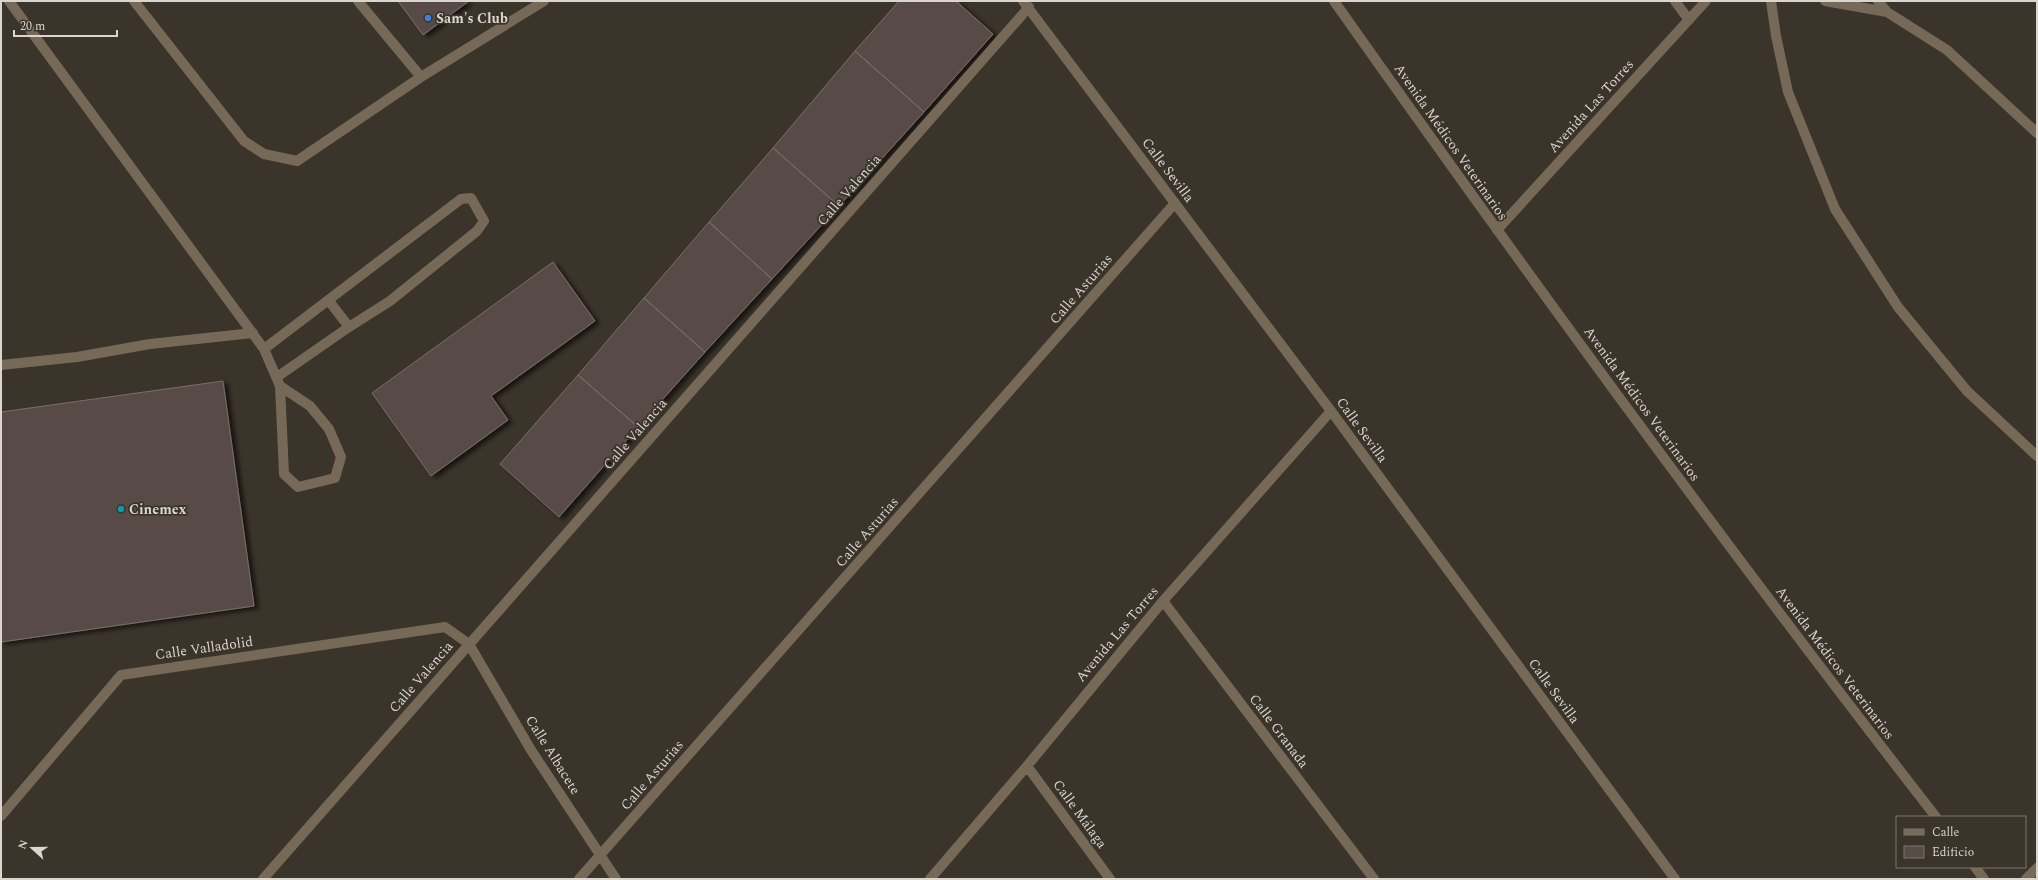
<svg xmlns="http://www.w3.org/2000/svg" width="2038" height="880" font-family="Spectral,serif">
	<defs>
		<filter id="shadow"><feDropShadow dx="4.5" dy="2.5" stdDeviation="2" flood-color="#0009"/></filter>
	</defs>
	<rect width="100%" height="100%" fill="#3b342b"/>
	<!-- building -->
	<path fill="#584c47" stroke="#7b6e69" filter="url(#shadow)" d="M398,1H469L423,35Z
		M899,1H956L993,34L924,112L855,51Z
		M855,51L924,112L839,206L773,148Z
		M773,148L839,206L772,279L709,222Z
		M709,222L772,279L705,352L644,298Z
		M553,262L595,321L491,396L508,420L431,476L372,393Z
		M644,298L705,352L638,427L578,375Z
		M578,375L638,427L559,517L500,464Z
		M223,381L254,606L1,642V412Z"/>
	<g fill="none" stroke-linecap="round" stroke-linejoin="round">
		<!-- minor -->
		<path stroke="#776957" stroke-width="10" d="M9,1L264,349L280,386L284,474L298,487L335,478L341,457L329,429L310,406L280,386
			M134,1L244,141L264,154L297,161L421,77L544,1
			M358,1L421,77
			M1023,1L1331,411L1675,879
			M1334,1C1529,277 1728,550 1936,817
			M1675,1L1689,20
			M1771,1L1776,36L1788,92L1835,209L1898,307L1967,391L2037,456
			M1825,1L1887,12L1947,50L2037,133
			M1878,1L1887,12
			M1497,230L1706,1
			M329,301L349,327
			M264,349L461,199L471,198L484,221L477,231L390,301L349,327L277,377
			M1,365L77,357L150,344L253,333
			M1163,601L1374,879
			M1027,766L1110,879
			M1,816L121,675L445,627L469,644L531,750L616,879
			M1975,867L1984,879
			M263,879L1029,7
			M579,879L1175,203
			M930,879L1027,766L1163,601L1331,411
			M2026,879L2037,868"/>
	</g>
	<!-- markers -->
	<circle fill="#3f7fe0" stroke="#3b342b" stroke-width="1.5" cx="428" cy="18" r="4"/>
	<circle fill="#0f9aa8" stroke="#3b342b" stroke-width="1.5" cx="121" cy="509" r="4"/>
	<g text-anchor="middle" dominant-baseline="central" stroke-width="3.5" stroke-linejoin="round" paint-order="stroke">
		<!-- poi labels -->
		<g font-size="14" font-weight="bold" fill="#d9d5cf" stroke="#3b342b" text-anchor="start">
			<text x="436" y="18">Sam's Club</text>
			<text x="129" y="509">Cinemex</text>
		</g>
		<!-- street labels -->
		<g font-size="14" fill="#d9d5cf" stroke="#3b342b">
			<text transform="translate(1591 106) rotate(-48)">Avenida Las Torres</text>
			<text transform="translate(1451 142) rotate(55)">Avenida Médicos Veterinarios</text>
			<text transform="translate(1168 170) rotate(53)">Calle Sevilla</text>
			<text transform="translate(849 190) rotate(-49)">Calle Valencia</text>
			<text transform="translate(1081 289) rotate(-49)">Calle Asturias</text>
			<text transform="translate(1642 404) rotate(54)">Avenida Médicos Veterinarios</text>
			<text transform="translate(1362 430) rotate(54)">Calle Sevilla</text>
			<text transform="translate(635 434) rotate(-49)">Calle Valencia</text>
			<text transform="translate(867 532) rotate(-49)">Calle Asturias</text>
			<text transform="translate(1117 634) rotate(-50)">Avenida Las Torres</text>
			<text transform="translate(204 648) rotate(-8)">Calle Valladolid</text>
			<text transform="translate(1835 663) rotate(53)">Avenida Médicos Veterinarios</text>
			<text transform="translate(421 677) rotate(-49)">Calle Valencia</text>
			<text transform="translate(1554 691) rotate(54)">Calle Sevilla</text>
			<text transform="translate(1279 731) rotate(53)">Calle Granada</text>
			<text transform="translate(553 755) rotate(58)">Calle Albacete</text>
			<text transform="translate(652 775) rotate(-49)">Calle Asturias</text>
			<text transform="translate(1080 814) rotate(54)">Calle Málaga</text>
		</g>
	</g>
	<!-- border -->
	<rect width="2038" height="880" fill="none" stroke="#d9d5cf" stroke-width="4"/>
	<!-- legend -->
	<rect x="1896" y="816" width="130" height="52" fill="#3b342b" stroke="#7a746d"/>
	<rect x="1904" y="829" width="20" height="6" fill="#776957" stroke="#7a746d"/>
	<text x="1932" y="836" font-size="12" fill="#d9d5cf">Calle</text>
	<rect x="1904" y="846" width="20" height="12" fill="#584c47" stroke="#7a746d"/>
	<text x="1932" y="856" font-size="12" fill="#d9d5cf">Edificio</text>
	<!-- north arrow -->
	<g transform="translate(32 848) rotate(291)" stroke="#3b342b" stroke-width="3" paint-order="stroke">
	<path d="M0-3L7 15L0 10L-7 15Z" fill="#d9d5cf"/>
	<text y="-6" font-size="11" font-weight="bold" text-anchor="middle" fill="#d9d5cf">N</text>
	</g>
	<!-- scale -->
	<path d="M14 30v6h103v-6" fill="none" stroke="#d9d5cf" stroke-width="2"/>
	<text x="20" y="30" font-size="12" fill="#d9d5cf" stroke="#3b342b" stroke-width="3" paint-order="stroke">20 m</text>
</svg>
